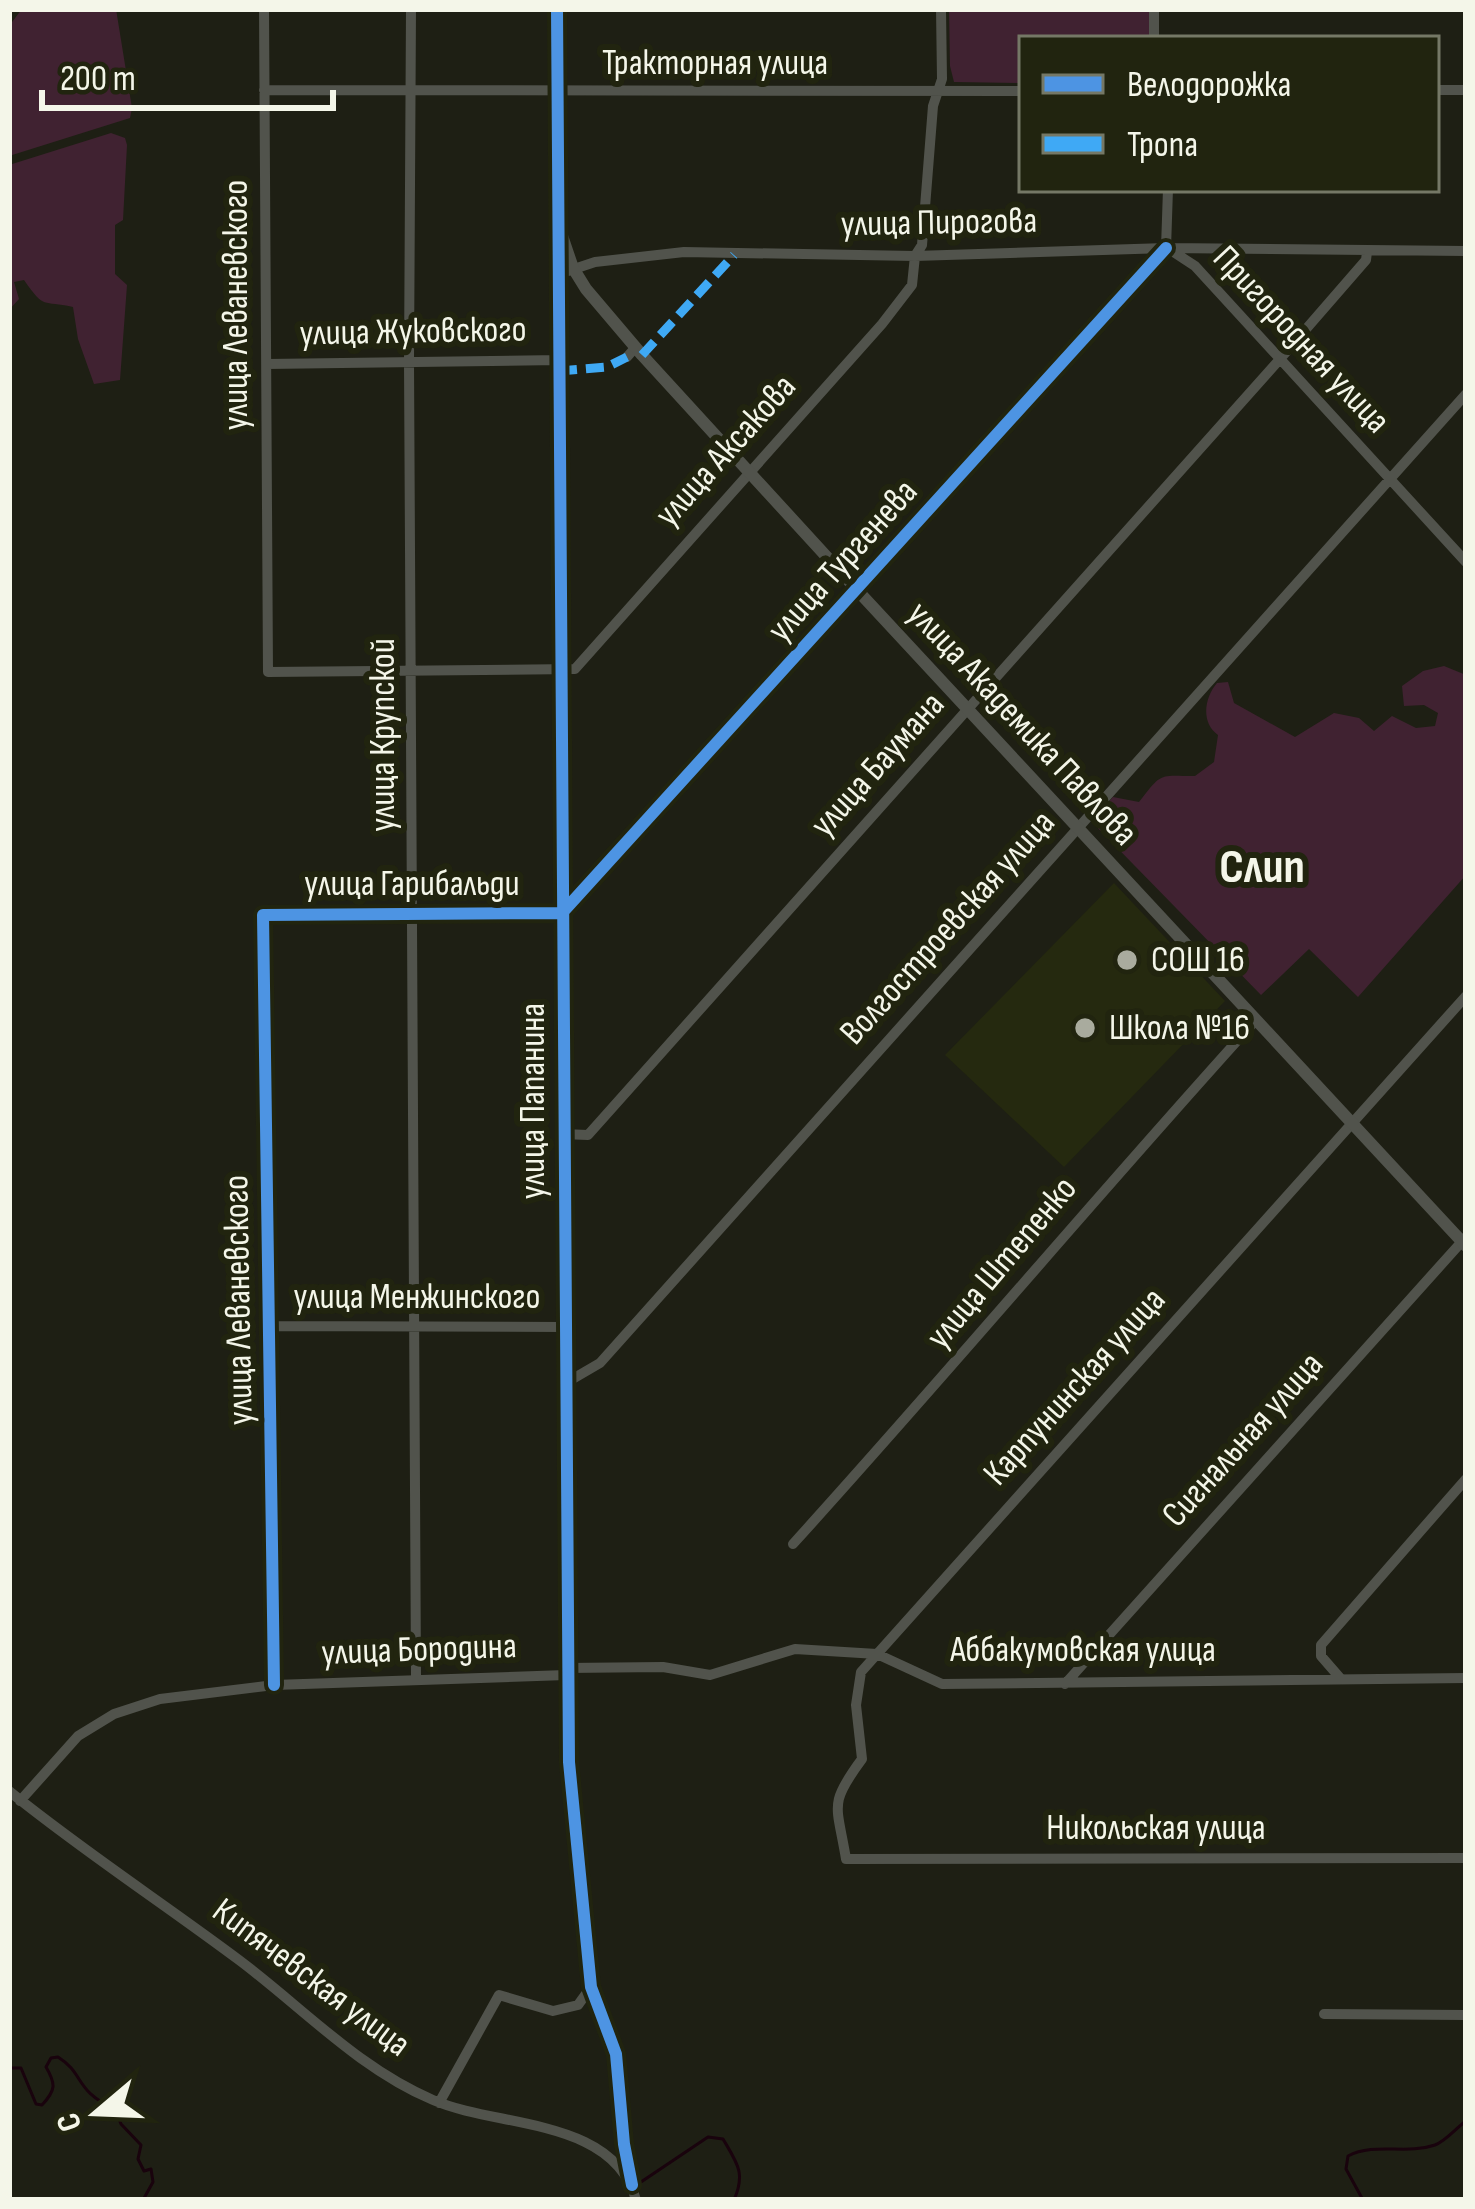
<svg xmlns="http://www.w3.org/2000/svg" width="1475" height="2209" font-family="'Sofia Sans Condensed',sans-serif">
	<rect width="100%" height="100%" fill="#1e1f14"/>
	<!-- built -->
	<path fill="#25290f" d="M1114,883L1225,1001L1064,1167L945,1055Z"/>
	<!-- green -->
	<path fill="#402231" d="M22,9H116L132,108L130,118L9,156V26Z
		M949,9H1149V39H1022V83L954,82L950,66Z
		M111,133L125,138L127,145L123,220L115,225V274L127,285L120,380L94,384L78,339L73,307C42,300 45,310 24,280L14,282L19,299L9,310V165Z
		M1444,666L1466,675V875L1358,997L1309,949L1261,995L1091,821L1113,797L1139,802C1163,771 1159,776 1195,776L1214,762L1218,735C1200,722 1205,697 1217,683L1228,682L1234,703L1295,737L1334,713L1359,718L1374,731L1392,716L1416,728L1435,726L1438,713L1424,705L1404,706L1402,686L1423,671Z"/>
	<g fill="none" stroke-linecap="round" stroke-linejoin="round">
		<!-- stream -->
		<path stroke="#19030d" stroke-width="3" d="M9,2068H21L36,2104L42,2105C56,2090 56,2084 46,2067L51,2058L58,2057C85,2074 74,2091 115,2109L121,2124L141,2145L138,2159L144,2171L151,2169L153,2182L143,2200
			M638,2184L708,2137L723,2139C737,2163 746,2173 734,2200
			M1363,2200L1346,2169L1348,2156C1375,2142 1406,2155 1435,2145C1446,2141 1456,2128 1466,2121"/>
		<!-- minor -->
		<path stroke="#51534c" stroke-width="10" d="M264,9L268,672L575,669L882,324L912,285L915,256L922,245L933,106L942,79L941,9
			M411,9L409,362L416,1677
			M1154,9V39
			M264,90L1022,91
			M1436,90H1466
			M559,233L569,1762L591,1987L616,2054L624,2144L632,2185
			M1166,248L1168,189
			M1169,249L1195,266L1466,562
			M568,271L595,262L684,252L915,256L1166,248L1466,251
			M627,357L635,348
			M267,364L559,360
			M1466,996L861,1672L856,1705L862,1759C828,1805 837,1804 846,1859L1466,1858
			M563,1134L588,1135L1280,359L1366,260L1367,252
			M270,1326L564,1327
			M564,1384L600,1363L1466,394
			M793,1544C950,1371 1099,1193 1256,1020
			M566,1668L663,1667L710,1675L795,1649L877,1654L942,1684L1466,1678
			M1341,1679L1321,1656V1645L1466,1479
			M1065,1684L1466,1237
			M274,1685L263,915L562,913L1166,248
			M9,1791C83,1851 163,1903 239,1960C303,2008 358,2068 433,2100C497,2128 614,2117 636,2200
			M20,1801L78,1736L114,1714L160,1699L274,1685L566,1675
			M1324,2014L1466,2015
			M439,2103L499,1995L553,2011L578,2005L591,1987"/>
		<!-- tertiary -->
		<path stroke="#51534c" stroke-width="12" d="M557,9L559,227L573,268L586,289L642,355L858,591L1466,1246"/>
		<!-- quiet -->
		<path stroke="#3fa9f5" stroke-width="9" stroke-dasharray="18 9" stroke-linecap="butt" d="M642,355L734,255
			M559,371L607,367L627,357"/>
		<!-- cycleway casing -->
		<g stroke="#21240f" stroke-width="20">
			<path id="cycleway" d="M557,9L569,1762L591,1987L616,2054L624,2144L632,2185
				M274,1685L263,915L562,913L1166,248"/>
		</g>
		<!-- cycleway -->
		<use href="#cycleway" stroke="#4d94e3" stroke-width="12"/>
	</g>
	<!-- markers -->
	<g fill="#a9ab9e" stroke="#21240f" stroke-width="4.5">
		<circle cx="1127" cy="960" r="12"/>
		<circle cx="1085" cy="1028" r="12"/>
	</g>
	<g text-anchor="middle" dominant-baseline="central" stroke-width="12" stroke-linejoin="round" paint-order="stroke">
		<!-- street labels -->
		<g font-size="36" fill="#f4f6e9" stroke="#21240f">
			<text x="715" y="63">Тракторная улица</text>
			<text transform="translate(939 223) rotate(-1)">улица Пирогова</text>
			<text transform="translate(236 305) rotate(-90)">улица Леваневского</text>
			<text transform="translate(413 332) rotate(-1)">улица Жуковского</text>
			<text transform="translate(1301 340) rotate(47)">Пригородная улица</text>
			<text transform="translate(726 451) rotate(-48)">улица Аксакова</text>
			<text transform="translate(843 561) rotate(-48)">улица Тургенева</text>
			<text transform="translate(1022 724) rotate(47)">улица Академика Павлова</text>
			<text transform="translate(383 735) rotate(-90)">улица Крупской</text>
			<text transform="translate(878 765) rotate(-48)">улица Баумана</text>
			<text x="412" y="884">улица Гарибальди</text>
			<text transform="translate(948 928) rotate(-48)">Волгостроевская улица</text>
			<text transform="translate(533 1101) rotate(-90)">улица Папанина</text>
			<text transform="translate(1002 1263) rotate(-50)">улица Штепенко</text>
			<text x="417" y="1297">улица Менжинского</text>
			<text transform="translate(239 1300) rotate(-91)">улица Леваневского</text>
			<text transform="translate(1075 1387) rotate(-48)">Карпунинская улица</text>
			<text transform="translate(1243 1440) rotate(-48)">Сигнальная улица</text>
			<text transform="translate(419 1650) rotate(-2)">улица Бородина</text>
			<text x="1083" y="1650">Аббакумовская улица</text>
			<text x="1156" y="1828">Никольская улица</text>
			<text transform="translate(311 1978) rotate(37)">Кипячевская улица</text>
		</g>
		<!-- poi labels -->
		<g font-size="36" fill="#f4f6e9" stroke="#21240f" text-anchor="start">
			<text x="1151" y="960">СОШ 16</text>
			<text x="1109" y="1028">Школа №16</text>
		</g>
		<!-- district labels -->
		<g font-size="48" font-weight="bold" fill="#f4f6e9" stroke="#21240f">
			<text x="1262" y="867">Слип</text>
		</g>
	</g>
	<!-- border -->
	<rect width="1475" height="2209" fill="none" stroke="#f4f6e9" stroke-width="24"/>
	<!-- legend -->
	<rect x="1019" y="36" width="420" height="156" fill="#21240f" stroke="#757866" stroke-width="3"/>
	<rect x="1043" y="75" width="60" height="18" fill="#4d94e3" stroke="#757866" stroke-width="3"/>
	<text x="1127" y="96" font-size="36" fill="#f4f6e9">Велодорожка</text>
	<rect x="1043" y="135" width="60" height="18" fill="#3fa9f5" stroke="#757866" stroke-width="3"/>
	<text x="1127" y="156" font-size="36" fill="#f4f6e9">Тропа</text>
	<!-- north arrow -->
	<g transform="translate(96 2113) rotate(251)" stroke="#21240f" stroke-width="9" paint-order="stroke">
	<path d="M0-9L21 45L0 30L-21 45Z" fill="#f4f6e9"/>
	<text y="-18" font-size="33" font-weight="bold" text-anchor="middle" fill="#f4f6e9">С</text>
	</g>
	<!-- scale -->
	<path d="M42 90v18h291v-18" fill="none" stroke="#f4f6e9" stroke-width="6"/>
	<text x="60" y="90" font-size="36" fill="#f4f6e9" stroke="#21240f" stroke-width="9" paint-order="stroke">200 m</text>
</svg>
